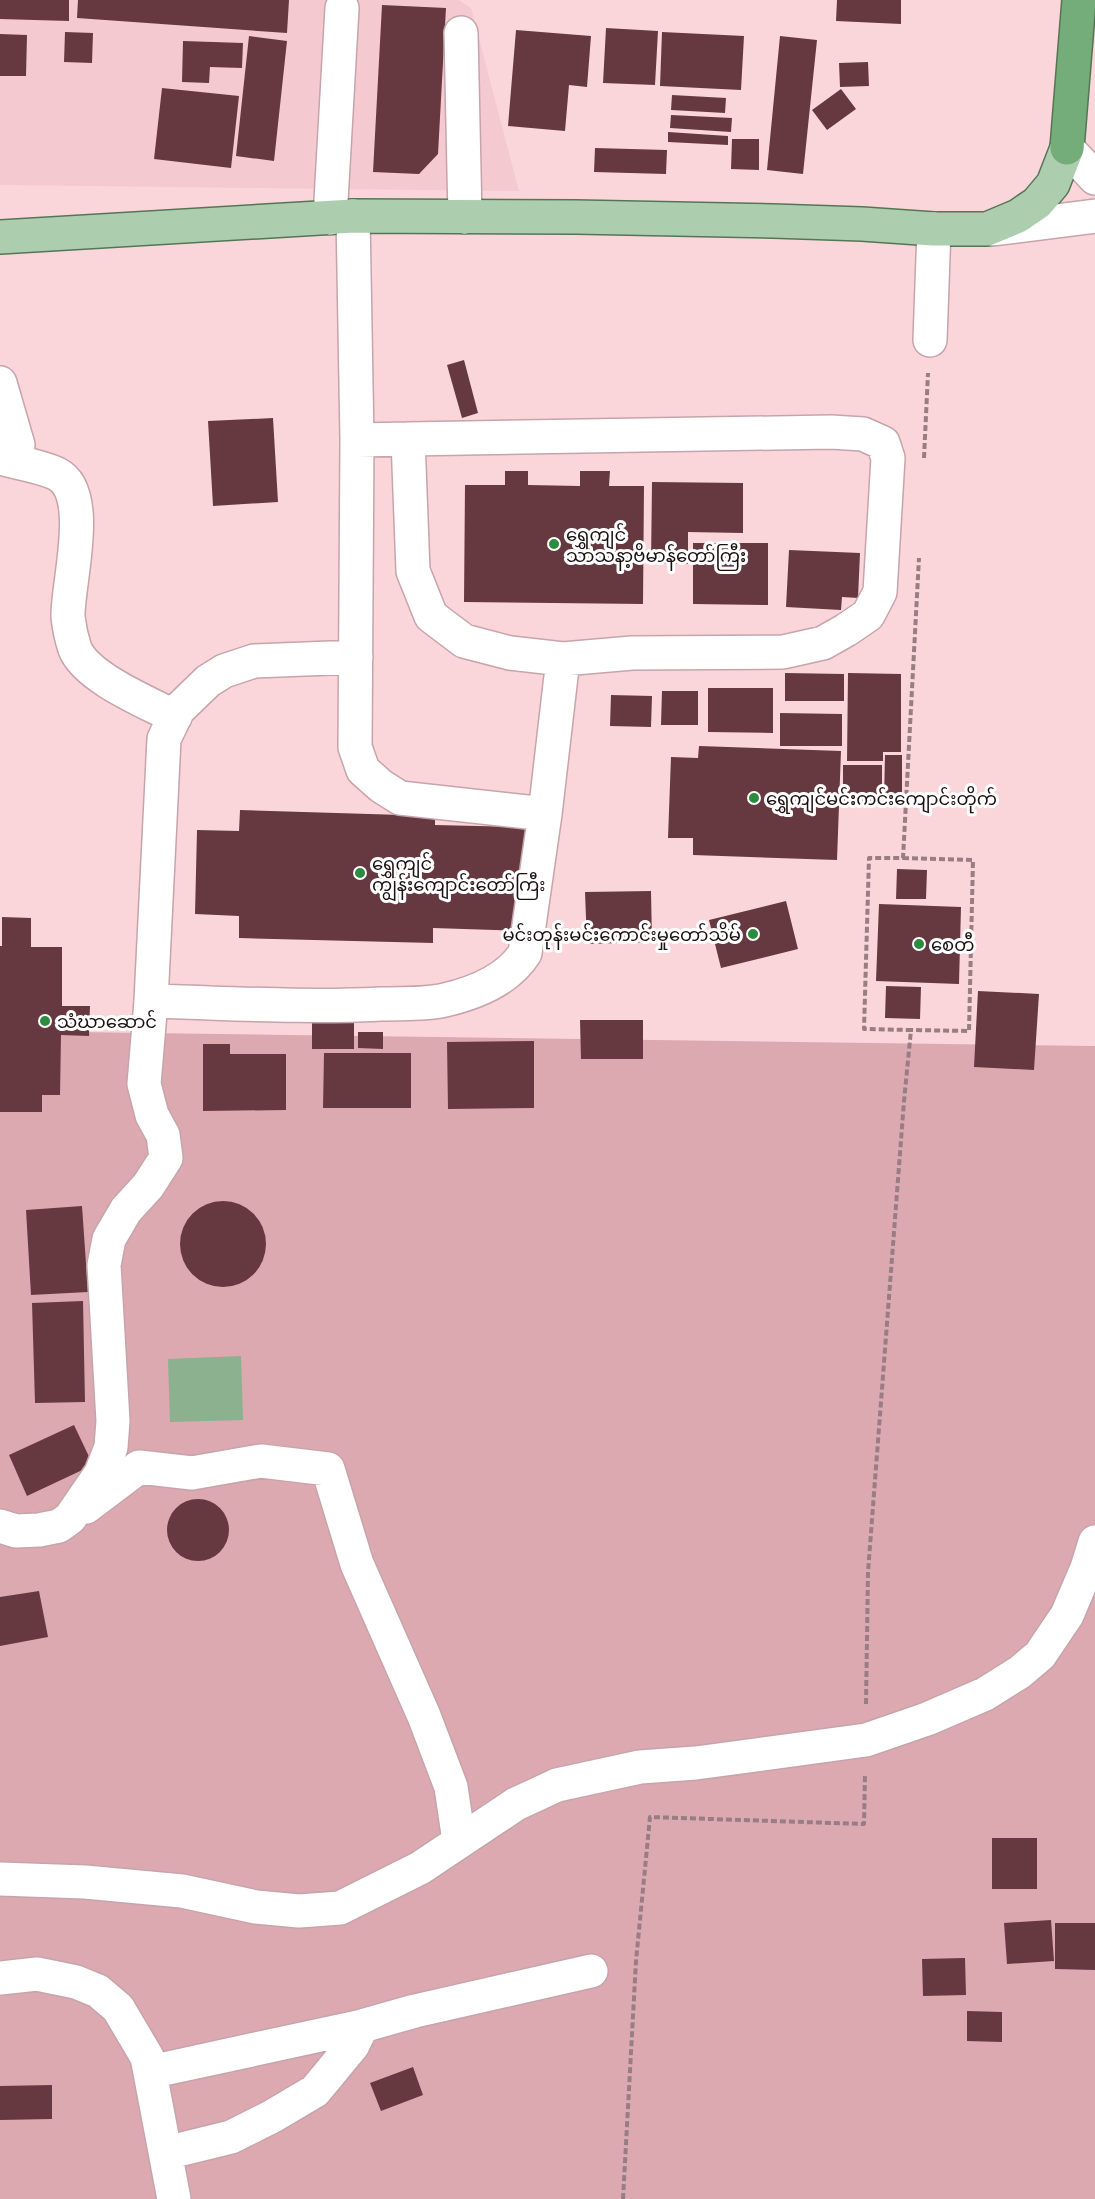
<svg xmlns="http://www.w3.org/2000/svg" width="1095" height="2199" font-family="'Roboto Condensed','Noto Sans Myanmar',sans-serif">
	<rect width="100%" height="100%" fill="#fad6db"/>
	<!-- built -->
	<path fill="#f5c9d0" d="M0,0H459L471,8L519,191L0,185Z"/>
	<!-- green -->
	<path fill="#dca9b1" d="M0,1031L1095,1046V2199H0Z"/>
	<!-- water -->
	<path fill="#8bb18e" d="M241,1356L243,1420L170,1422L168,1359Z"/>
	<!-- building -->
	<path fill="#663941" d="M0,0H69V21L0,19Z
		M78,0H289L287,33L77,18Z
		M837,0H901V24L836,21Z
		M382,5L446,8L438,154L419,174L373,172Z
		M606,28L658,31L655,85L603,83Z
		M516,30L591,36L587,87L569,85L565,131L508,126Z
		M65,32L93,33L92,63L64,62Z
		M662,32L744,36L741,90L660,86Z
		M0,34L27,35L26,76H0Z
		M249,36L287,41L274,161L236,156Z
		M780,36L817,40L803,174L767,170Z
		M183,41L243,43L242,68L210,67L209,83L182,82Z
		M868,62L869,86L840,87L839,63Z
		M162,88L239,96L231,168L154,159Z
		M841,89L856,109L827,130L812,110Z
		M672,95L726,98L725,113L671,110Z
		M671,115L732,118L731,132L670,128Z
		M668,132L728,136V145L668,142Z
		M732,139H759V170L731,169Z
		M595,148L667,150L666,174L594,172Z
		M464,360L478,413L462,418L447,365Z
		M273,418L278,502L213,506L208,421Z
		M505,471H528V485L580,486V471H610L609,486H644L643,604L464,602L465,485H505Z
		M652,482L743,483V533L688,532V564H651Z
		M693,543H768V605L693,604Z
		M789,550L860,553L858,598L842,597L841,610L786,607Z
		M785,673L844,674V701H785Z
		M848,673L901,674V752H883V761H847Z
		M708,688H773V733L708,732Z
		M662,691H698V725H661Z
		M611,695L652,696L651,727L610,726Z
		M780,713L842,714V746H780Z
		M699,746L841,751L837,860L693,855V838H668L671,757L698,758Z
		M885,755H902V800H884Z
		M843,765H882V805H843Z
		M240,810L435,816V825L526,827L523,931L433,928V943L239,938V916L195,914L197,830L239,831Z
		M897,869L927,870L926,899H896Z
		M651,891L652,942L587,944L585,892Z
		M786,901L798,949L721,968L709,920Z
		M879,904L961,907L959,984L876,981Z
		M2,917L31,918V947H62V1006H90L89,1036L61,1035L60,1095H42V1112H0V946H2Z
		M886,986L921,987L920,1019L885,1018Z
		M978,991L1039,994L1034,1070L974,1067Z
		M312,1015H354V1049H312Z
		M580,1020H643V1059H581Z
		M358,1032H383V1049L358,1048Z
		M534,1041V1108L448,1109L447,1042Z
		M203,1044H230V1054H286V1110L203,1111Z
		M324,1053H411V1108H323Z
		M180 1244a43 43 0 1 1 86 0a43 43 0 1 1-86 0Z
		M82,1206L88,1292L31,1295L26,1210Z
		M83,1301L85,1402L35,1403L32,1303Z
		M74,1425L93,1465L27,1496L9,1455Z
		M167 1530a31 31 0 1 1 62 0a31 31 0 1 1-62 0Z
		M39,1591L48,1637L0,1646V1597Z
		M992,1838H1037V1889H992Z
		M1051,1920L1054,1961L1007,1964L1004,1923Z
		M1055,1923H1095V1970L1055,1969Z
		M965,1958L966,1995L923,1996L922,1959Z
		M967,2011L1002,2012V2042L967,2041Z
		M413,2067L423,2095L381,2111L370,2083Z
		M52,2085V2119L0,2120V2086Z"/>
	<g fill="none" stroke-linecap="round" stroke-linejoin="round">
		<!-- minor casing -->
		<g stroke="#c7a4aa" stroke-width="36">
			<path id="minor" d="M461,33L465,217
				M1067,148L1095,178
				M330,218L342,8
				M993,229L1095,216
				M930,340L934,229
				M0,383L18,445L0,451
				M357,440L408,439L831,432L863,434L883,443L888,458L880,592L868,615L846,630L823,643L783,652L632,653L563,659L510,653L464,641L431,616L413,571L408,439
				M0,458C15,462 44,467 57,474C94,493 67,584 68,617C69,626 72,640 75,649C87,678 147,702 175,717
				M545,814L563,659
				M151,1001C228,1003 304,1008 381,1004C401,1003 425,1005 445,1000C475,993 508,980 525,953L545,814L400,798L381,786L363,770L355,747L357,440L353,216
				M86,1507L139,1467L192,1473L261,1461L328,1469L357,1564L424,1716L451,1787L459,1841
				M0,1526L16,1531L39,1530L59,1526L70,1518L101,1473L111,1447L113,1421L104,1265L109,1239L126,1210L148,1186L166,1158L163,1135L152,1115L144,1084L151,1001L164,739L178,710L208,681L224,671L254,661L356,657
				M0,1879L85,1882L182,1891L256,1907L299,1911L340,1908L420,1868L516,1804L557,1785L640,1767L696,1763L866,1740L927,1719L985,1694L1020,1672L1040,1655L1067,1615L1087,1568L1095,1542
				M0,1978L37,1974L76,1982L98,1991L118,2008L147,2057L174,2199
				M150,2072L362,2026
				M166,2153L231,2137L271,2117L315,2091L353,2045L362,2026L415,2011L591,1971"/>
		</g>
		<!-- major casing -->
		<g stroke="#557655" stroke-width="36">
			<path id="major" d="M0,237L353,216L576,217L773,221L862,224L934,229H987L1018,216L1037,203L1053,184L1067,148"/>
		</g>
		<!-- highway casing -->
		<g stroke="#557655" stroke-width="36">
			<path id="highway" d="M1067,148L1079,0"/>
		</g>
		<!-- path -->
		<path stroke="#987e82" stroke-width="4" stroke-dasharray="6 3" stroke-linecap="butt" d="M924,458L928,373
			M903,858L973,860L969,1031L911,1030
			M866,1704L868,1572L904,1101L911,1030L864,1029L869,858H903L919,558
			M623,2199L636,1961L650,1817L864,1824L865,1774"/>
		<!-- minor -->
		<use href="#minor" stroke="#fff" stroke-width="33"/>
		<!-- major -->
		<use href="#major" stroke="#acceaf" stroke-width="33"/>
		<!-- highway -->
		<use href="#highway" stroke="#74ad7a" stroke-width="33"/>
	</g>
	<!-- markers -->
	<g fill="#2b8b3f" stroke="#fff" stroke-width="2">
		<circle cx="554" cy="544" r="6"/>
		<circle cx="754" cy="798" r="6"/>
		<circle cx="360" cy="873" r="6"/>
		<circle cx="753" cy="934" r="6"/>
		<circle cx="919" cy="944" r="6"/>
		<circle cx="45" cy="1021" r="6"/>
	</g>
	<g text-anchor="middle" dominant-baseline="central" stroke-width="6" stroke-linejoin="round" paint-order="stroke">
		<!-- poi labels -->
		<g font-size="18" fill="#1b0f11" stroke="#fff" text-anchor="start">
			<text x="566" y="534">ရွှေကျင်<tspan x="566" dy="21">သာသနာ့ဗိမာန်တော်ကြီး</tspan></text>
			<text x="766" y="798">ရွှေကျင်မင်းကင်းကျောင်းတိုက်</text>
			<text x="372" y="863">ရွှေကျင်<tspan x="372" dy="21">ကျွန်းကျောင်းတော်ကြီး</tspan></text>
			<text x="741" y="934" text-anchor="end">မင်းတုန်းမင်းကောင်းမှုတော်သိမ်</text>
			<text x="931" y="944">စေတီ</text>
			<text x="57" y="1021">သံဃာဆောင်</text>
		</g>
	</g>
</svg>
